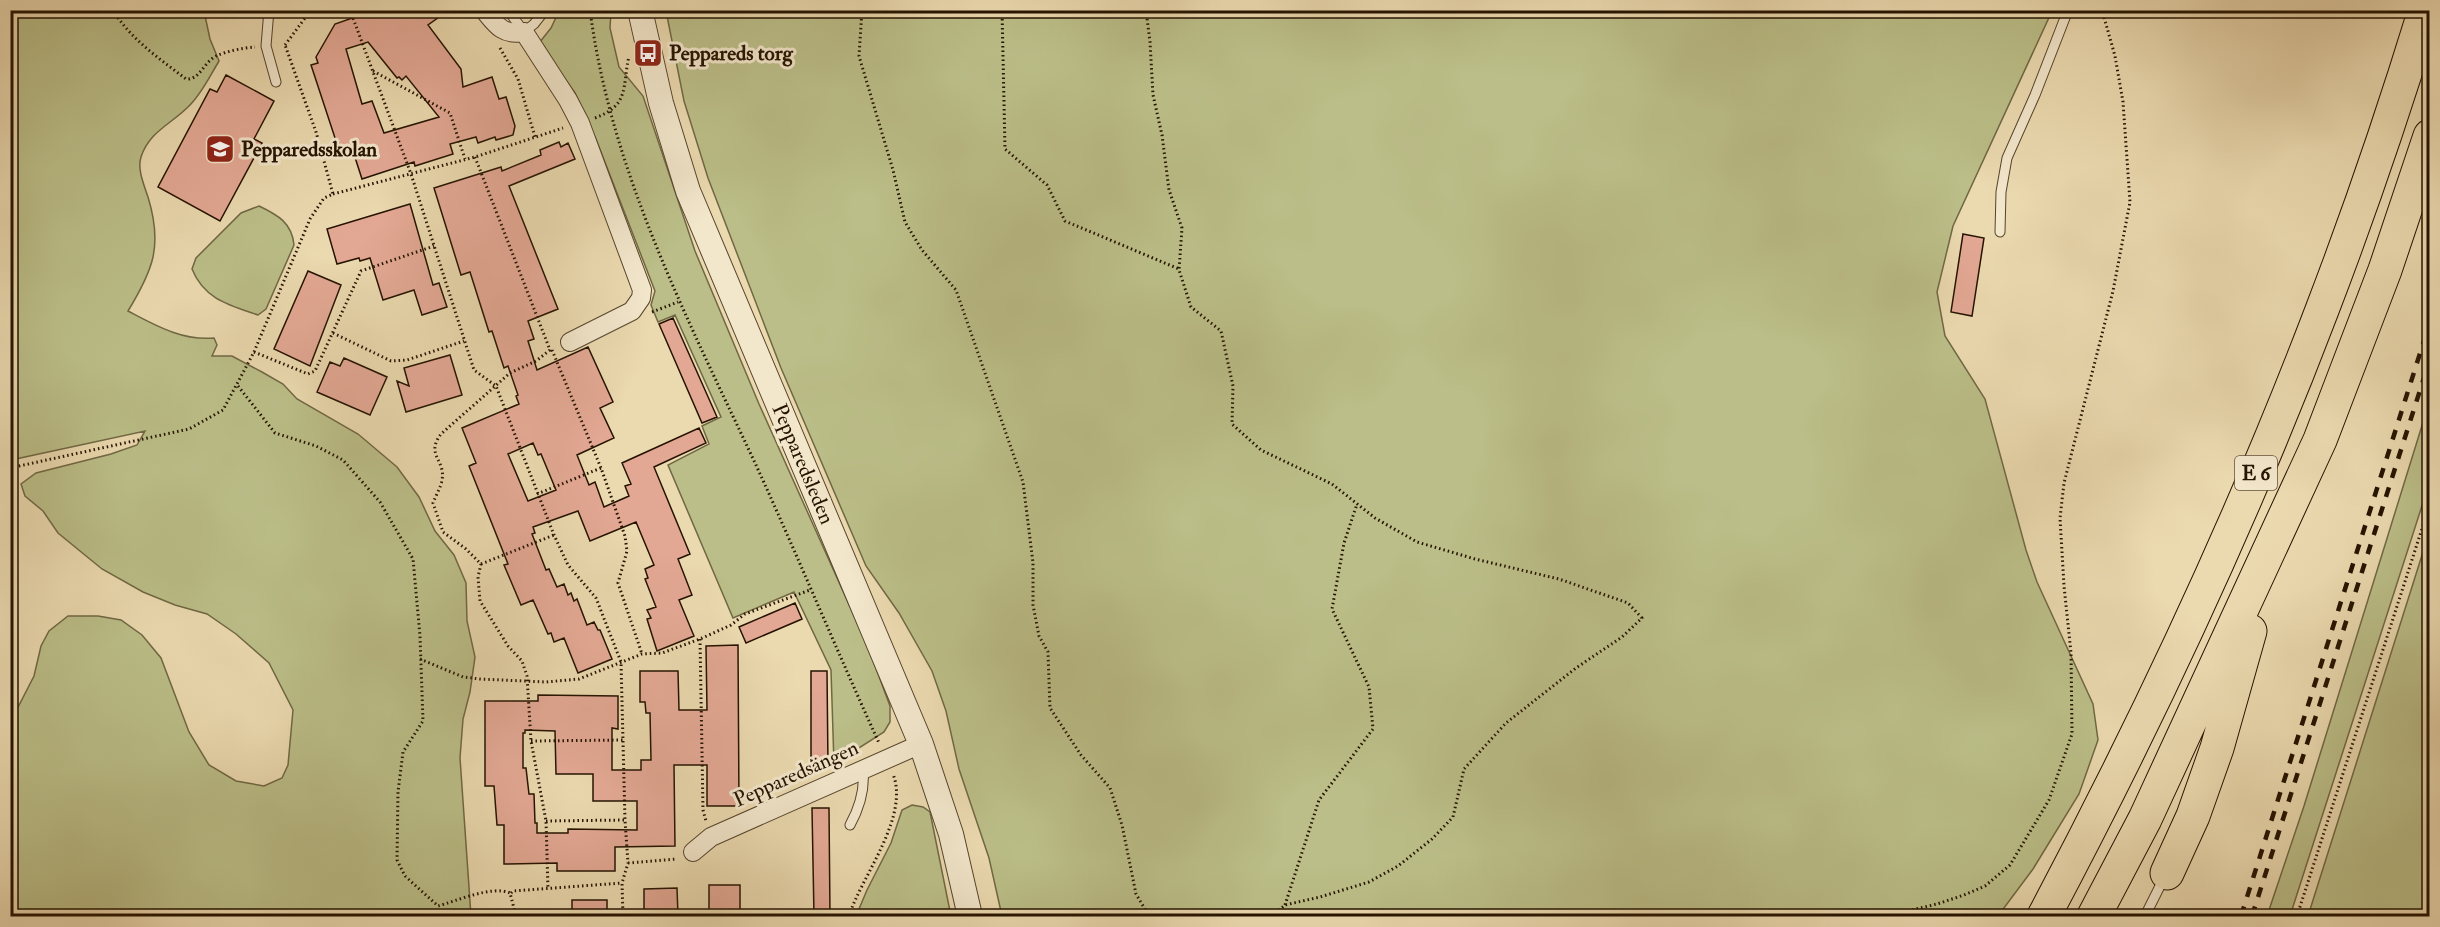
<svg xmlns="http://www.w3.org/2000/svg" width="2440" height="927" font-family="'IM FELL Double Pica',serif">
	<rect width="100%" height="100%" fill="#ebd9af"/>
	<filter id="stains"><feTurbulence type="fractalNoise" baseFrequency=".00333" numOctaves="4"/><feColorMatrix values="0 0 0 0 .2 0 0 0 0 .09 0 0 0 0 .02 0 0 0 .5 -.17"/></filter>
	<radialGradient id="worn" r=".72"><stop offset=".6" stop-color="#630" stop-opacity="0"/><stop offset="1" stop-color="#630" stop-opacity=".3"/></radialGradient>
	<!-- green -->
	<path fill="#bbbe88" stroke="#706844" stroke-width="1.5" d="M11,10L204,11L210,39L219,61C210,76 201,95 188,107C171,124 149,132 141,157C137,169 144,185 148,197C163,246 153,270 128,311C155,325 182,341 214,338L217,345L212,356H232L262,372L283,384L297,399L358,434L397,467L419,497L435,531L454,555L466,583L467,621L475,657L470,692L463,719L460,758L471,916H11V717L15,713L34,676L41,646L49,631L68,616H98L121,620L142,635L161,658L189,732L209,765L236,781L264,786L282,778L288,765L293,710L269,663L236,634L207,614L175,605L143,592L102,569L58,533L43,511L25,496L21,484L36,473L111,454L137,445L145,431L11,460Z
		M559,11H611L610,28L619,67L643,96L695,251L759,404L868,647L890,706V722L884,732L834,764L831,670L794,592L733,618L668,465L709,444L702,426L721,417L675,315L658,322L651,305L655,291L596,139L575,93L539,43L551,28Z
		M666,11H2052L1953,226L1937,292L1945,336L1985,399L2026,550L2037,582L2093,704L2098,740L2079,794L2033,869L1998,916H1002L989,858L959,769L946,711L932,671L899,613L866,566L781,368L708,178L684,101Z
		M259,206C278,215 292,223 294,245L266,309L258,315C229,305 204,299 192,269L196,258L241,213Z
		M2429,403V484L2290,916H2267L2304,806Z
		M2429,533V916H2308Z
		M912,805L923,807L930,812L951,916H856L867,890L891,843L902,810Z"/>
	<!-- building -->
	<path fill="#e3a894" stroke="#251300" stroke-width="1.5" fill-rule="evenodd" d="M356,10H449L428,25L461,69L463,87L492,77L499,99L506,97L515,126L513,135L496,140L495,137L478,143L476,137L450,144L453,154L415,166L414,162L362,179L351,145L341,148L338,140L336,141L311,65L318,63L316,57L335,24L358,16ZM368,42L397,78L399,77L402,80L406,76L439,117L384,133L372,101L362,104L346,49Z
		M226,75L274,101L254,139L262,143L220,221L158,187L210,89L217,92Z
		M559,142L561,147L568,143L575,159L509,186L558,309L528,321L534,339L528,341L537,370L588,347L613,402L600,408L614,438L577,455L589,485L595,482L604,507L629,496L625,486L631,484L622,463L699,428L706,443L654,467L690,554L678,559L692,595L679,600L694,636L657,651L647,619L651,618L647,610L656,607L645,579L648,578L645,569L654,565L636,522L590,541L578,511L533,527L535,533L532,534L546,570L549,569L557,587L564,584L568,595L571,593L574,601L577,599L587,625L594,622L598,630H600L612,659L578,673L564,638L554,642L551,633L548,634L533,600L521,605L504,565L508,564L469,466L476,463L462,428L519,404L516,396L518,395L508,366L504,368L492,331L489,332L470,272L461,275L434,188L501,167L502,171L541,155L540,150ZM533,443L538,455L541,454L556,490L528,501L508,454Z
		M410,204L433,285L439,283L447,307L422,315L414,290L383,300L370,258L360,261L359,258L337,264L327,229Z
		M1963,234L1984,238L1972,316L1951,312Z
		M308,271L341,285L310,366L274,349Z
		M673,318L717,417L702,423L659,324Z
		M450,355L462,395L406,412L397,381L409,386L404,368Z
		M344,358L387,377L370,415L317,392L330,362L340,366Z
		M795,603L802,619L746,643L739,627Z
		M738,645L739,806H707V765H674L675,846L615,847V871H557V863L504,864V825H497L494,786H485V701H538V695L618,696V729L612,728V770H641V760H651L650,713H646L645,702H640V671H678L679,710H707L706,646ZM525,730L555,731L556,774H593V801H637V830L568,829V833H537V823H535L534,794H529L526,768H523V733H525Z
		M811,671H827L828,766H811Z
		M812,808H829L830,916H814Z
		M709,885H740V916H709Z
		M677,888L678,916H644V889Z
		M572,900H607V916H572Z"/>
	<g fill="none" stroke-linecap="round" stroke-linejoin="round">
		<!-- service casing -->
		<g stroke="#56442c" stroke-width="11">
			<path id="service" d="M269,10L266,46L276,82
				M508,10L524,32L534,24L545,10
				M2000,232L2001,192L2007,158L2035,95L2068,10
				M850,825C860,807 865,790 863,770
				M2145,916L2164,878"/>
		</g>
		<!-- minor casing -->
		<g stroke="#56442c" stroke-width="20">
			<path id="minor" d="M484,10C496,25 503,36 524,32L568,100L580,123L642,290L641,298L632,311L570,342
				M693,852L711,837L921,744"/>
		</g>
		<!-- tertiary casing -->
		<g stroke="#56442c" stroke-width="26">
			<path id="tertiary" d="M640,10L661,103L688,191L921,744L951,834L970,916"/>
		</g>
		<!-- motorway casing -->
		<g stroke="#251300" stroke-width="35">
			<path id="motorway" d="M2167,873L2193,816L2217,748L2250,631
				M2044,916C2148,720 2243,518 2322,310C2360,211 2394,111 2425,10
				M2094,916L2145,819L2320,440L2385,270L2430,136"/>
		</g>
		<!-- path -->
		<path stroke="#251300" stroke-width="3" stroke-dasharray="1.5 3" stroke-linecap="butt" d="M113,10C130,39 160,59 186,79C200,80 204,62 216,56C227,51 243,48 255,47
			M350,10L411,174L474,370L496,386L554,535L568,565L596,598L621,662L625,820L628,863L622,883L623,916
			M590,10C611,172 688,320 756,465C798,557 837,651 879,743
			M862,10L859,56L893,170L905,222L922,250L956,290L1023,482L1033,563V605L1039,636L1048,652L1050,708L1081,755L1110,788L1122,825L1136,894L1149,916
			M1002,10L1005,149L1047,185L1065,221L1179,269
			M1146,10L1150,42L1153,95L1162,135L1169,190L1182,228L1179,270L1191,307L1221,331L1233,386L1232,424L1261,450L1332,484L1375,518L1417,542L1475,559L1559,579L1628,603L1642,618L1622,637L1576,668L1506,723L1464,769L1453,817L1432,839L1398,866L1369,882L1320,897L1285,905L1272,916
			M285,45L311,10
			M500,48L518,79L535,137
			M373,71L450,113L465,159
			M595,118C630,105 622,87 629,56
			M475,157L550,350L536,361L510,373L441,434C425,455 446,460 442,480C441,487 436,495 433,503L443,532L466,549L481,564L478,577L480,601L508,646L522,661L527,676L531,741L546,821L548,889
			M333,194L475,157L563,128
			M652,312L678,302
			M333,333L391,361L407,360L464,341
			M552,350L601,468L625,536L627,551L618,583L642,654
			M254,352L308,374L315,371L361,271L434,246
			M238,386L275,433L316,446L343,460L380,502L413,559L420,636L423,721L403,752L398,792L397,860L405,876L438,906C456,901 493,885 510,893L516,916
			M10,468L189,429L223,410L254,352L310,219L324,198L333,194L316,132L285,45
			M537,494L601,468
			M481,564L554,535
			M700,639L703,810L706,821
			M420,659L463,677L480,679L546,682L579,679L642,654L662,653L700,639L731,625L745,614L810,590
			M531,741L625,740
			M546,821L625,820
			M628,863L677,859
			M511,893L513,891L622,883
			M1285,905L1319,800L1373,729L1369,687L1332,609L1344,543L1357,504
			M849,916C861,877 910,817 893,774
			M1886,916L1937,904L1964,895L1985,886L2010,865L2049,800L2072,734L2071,653L2064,586L2060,518L2064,483L2113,291L2130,202L2123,102L2115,56L2102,10
			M2297,916L2430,504"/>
		<!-- service -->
		<use href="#service" stroke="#f2e6cb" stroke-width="9"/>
		<!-- minor -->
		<use href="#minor" stroke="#f2e6cb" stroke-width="18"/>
		<!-- tertiary -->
		<use href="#tertiary" stroke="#f2e6cb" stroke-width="24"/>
		<!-- motorway -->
		<use href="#motorway" stroke="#ebd9af" stroke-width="33"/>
		<!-- rail -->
		<path stroke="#251300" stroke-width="4.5" stroke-dasharray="10 10" stroke-linecap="butt" d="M2241,916L2430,322
			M2252,916L2430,359"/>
	</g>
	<!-- icons -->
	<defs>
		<g id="bus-square" transform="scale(1.5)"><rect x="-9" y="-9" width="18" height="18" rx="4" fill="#8f2418" stroke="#f2e6cb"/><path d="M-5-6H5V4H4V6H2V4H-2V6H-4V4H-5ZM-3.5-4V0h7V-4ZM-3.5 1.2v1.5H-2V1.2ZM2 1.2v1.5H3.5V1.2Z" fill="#fff"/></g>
		<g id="school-square" transform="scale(1.5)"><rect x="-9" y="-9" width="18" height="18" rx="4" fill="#8f2418" stroke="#f2e6cb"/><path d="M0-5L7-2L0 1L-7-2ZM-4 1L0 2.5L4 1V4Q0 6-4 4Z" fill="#fff"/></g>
	</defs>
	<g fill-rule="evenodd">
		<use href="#bus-square" x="648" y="53"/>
		<use href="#school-square" x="220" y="149"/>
	</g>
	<g text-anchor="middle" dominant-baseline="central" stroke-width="6" stroke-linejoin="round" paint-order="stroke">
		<!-- shield labels -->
		<rect fill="#f2e6cb" stroke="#62523d" stroke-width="1.5" x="2235" y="456" width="42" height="34" rx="4.5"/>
		<g font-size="20" font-weight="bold" fill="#251300">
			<text x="2256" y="473">E 6</text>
		</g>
		<!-- poi labels -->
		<g font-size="21" font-weight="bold" fill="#251300" stroke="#f2e6cb" text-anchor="start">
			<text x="669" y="53">Peppareds torg</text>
			<text x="241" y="149">Pepparedsskolan</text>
		</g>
		<!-- street labels -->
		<g font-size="21" fill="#251300" stroke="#f2e6cb">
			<text transform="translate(803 464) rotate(67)">Pepparedsleden</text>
			<text transform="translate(796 774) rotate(-24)">Pepparedsängen</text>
		</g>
	</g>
	<!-- margin -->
	<rect width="2440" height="927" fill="none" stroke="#ebd9af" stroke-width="36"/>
	<rect x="12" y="12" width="2416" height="903" fill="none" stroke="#251300" stroke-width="3"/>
	<rect x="18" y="18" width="2404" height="891" fill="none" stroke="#251300" stroke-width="1.5"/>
	<rect width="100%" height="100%" filter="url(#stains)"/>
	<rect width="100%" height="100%" fill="url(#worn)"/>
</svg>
